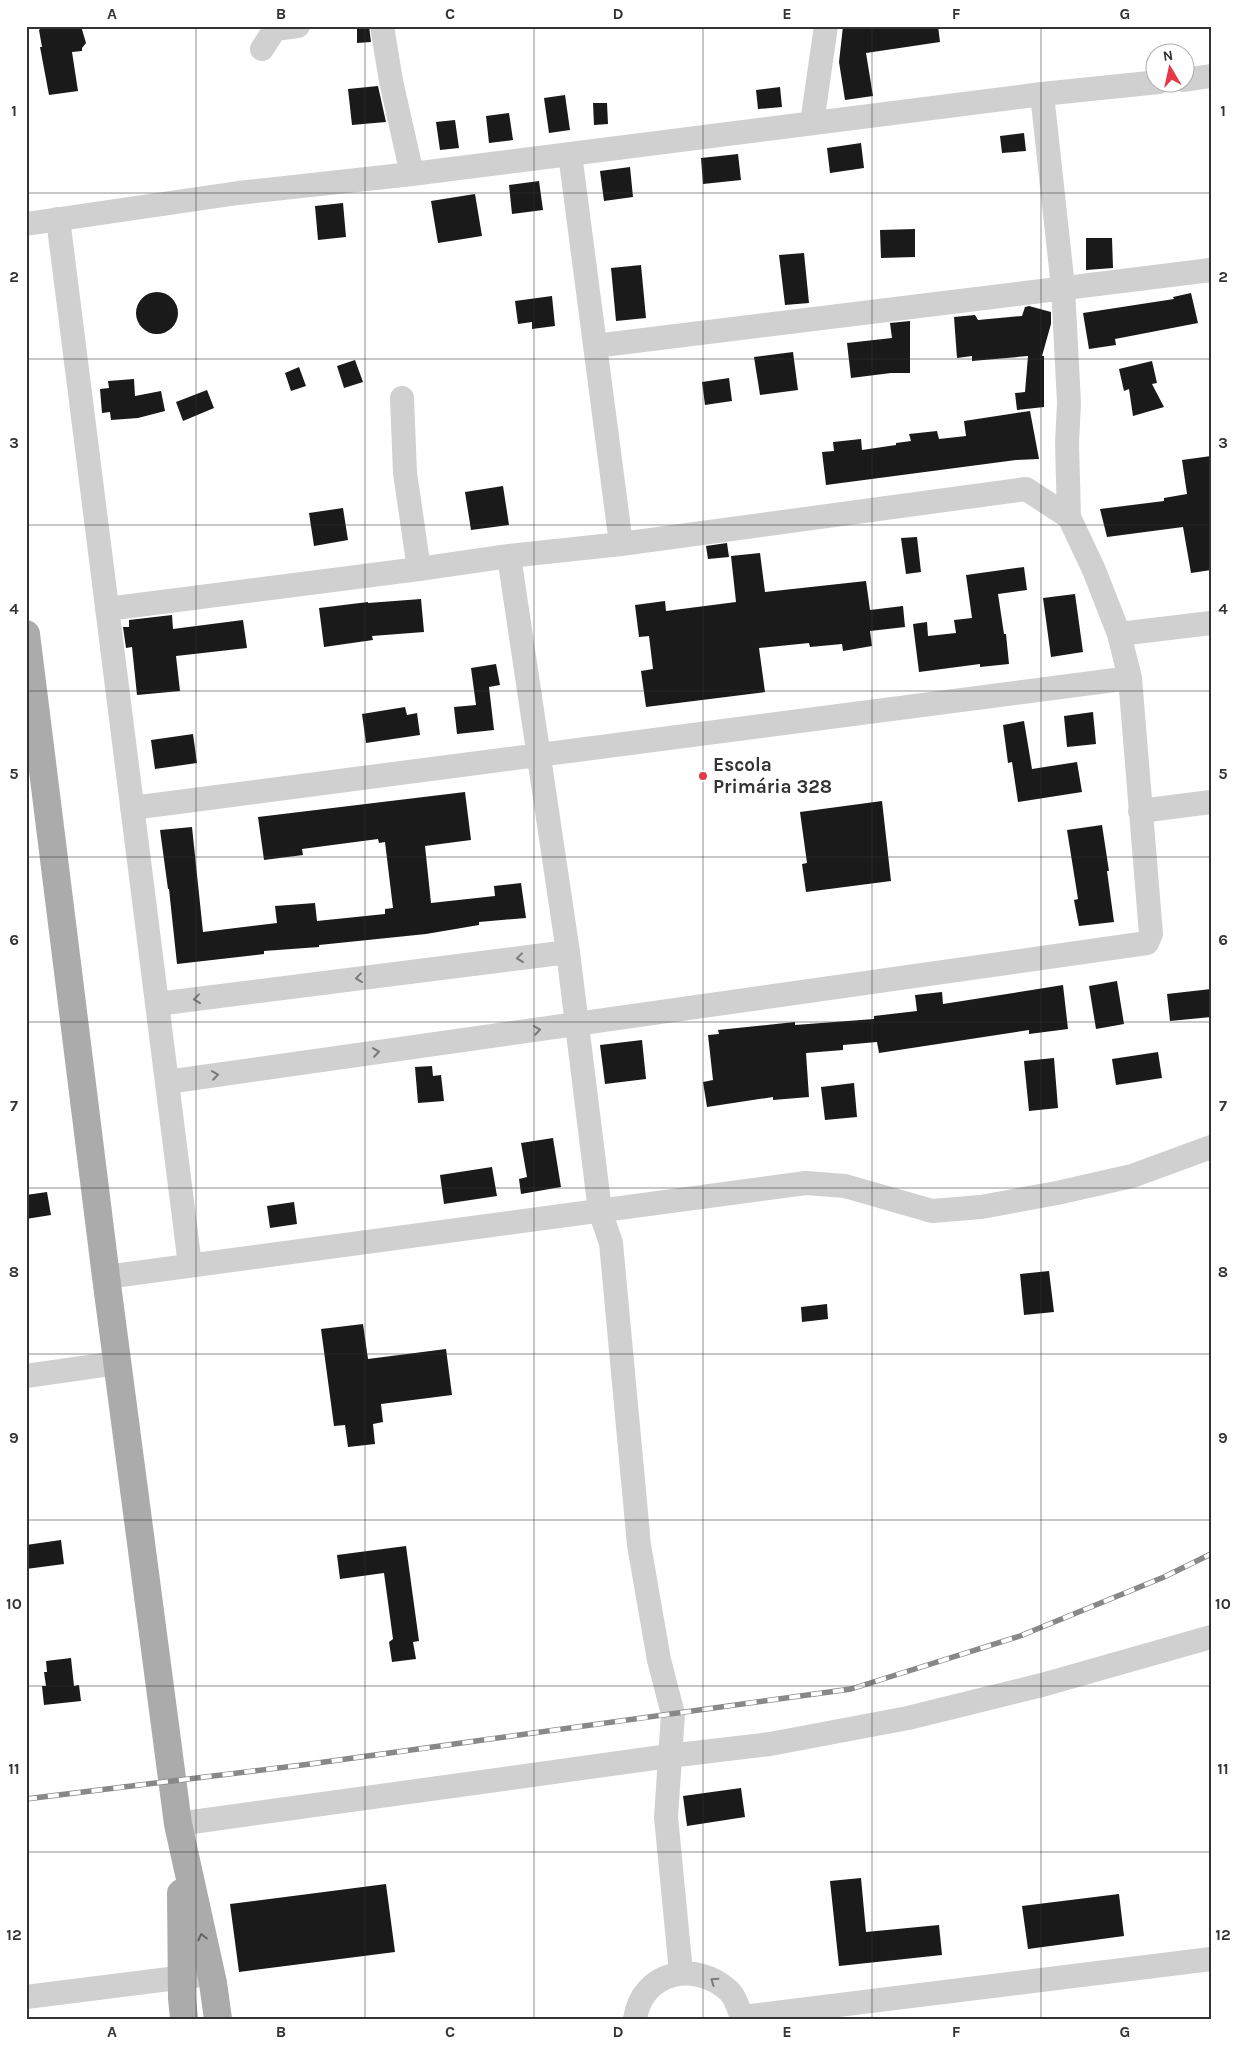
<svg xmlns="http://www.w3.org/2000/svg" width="1237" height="2045" font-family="Karla,sans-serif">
	<rect width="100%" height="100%" fill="#fff"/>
	<!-- building -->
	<path fill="#1a1a1a" d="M49,26H81L86,43L82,48V51L72,52L78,91L49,95L40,47H42L39,30L41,28Z
		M357,26H369L371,42L357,43Z
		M843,26H938L940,42L866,53L873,96L845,100L839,62Z
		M378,86L386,122L352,125L348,89Z
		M780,87L782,107L758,109L756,90Z
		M565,95L570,130L549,133L544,98Z
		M593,103H607L608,124L594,125Z
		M509,113L513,140L489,143L486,116Z
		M455,120L459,148L440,150L436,122Z
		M1024,133L1026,151L1002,153L1000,136Z
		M861,143L864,168L830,173L827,148Z
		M738,154L741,180L703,184L701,158Z
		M630,167L633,197L604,201L600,171Z
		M539,181L543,210L512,214L509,185Z
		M475,194L482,236L438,243L431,201Z
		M343,203L346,237L318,240L315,206Z
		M915,229V257L881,258L880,230Z
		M1086,238H1112L1113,268L1086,270Z
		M804,253L809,303L785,305L779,255Z
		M641,265L646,318L616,321L611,268Z
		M136 313a21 21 0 1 1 42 0a21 21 0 1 1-42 0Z
		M1191,293L1198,323L1115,339L1116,345L1089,349L1083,313L1174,299L1173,297Z
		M552,296L555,326L532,329V322L518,324L515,301Z
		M1029,306L1051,312V324L1042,356H1044V407L1017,410L1015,393L1025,392L1028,356L972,361V356L957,358L954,317L975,315L978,320L1022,316L1025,307Z
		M910,321V373H891L851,378L847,343L892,338L890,323Z
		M793,352L798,390L760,395L754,357Z
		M355,360L363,382L344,388L337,366Z
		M1152,361L1157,383L1152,384L1164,407L1133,416L1129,389L1124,391L1119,369Z
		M299,367L306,386L291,391L285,373Z
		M729,378L732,401L705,405L702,382Z
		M134,379L135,396L161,391L165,411L138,418L111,420L110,412L102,413L100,389L109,388L108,381Z
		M207,390L214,408L183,421L176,402Z
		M1030,411L1039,459L1016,460L826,485L822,452L834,451L833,442L861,439L862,450L896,445V443L911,441L909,434L937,431L939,439L966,436L964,421Z
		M1211,456V570L1191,573L1183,527L1107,537L1100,509L1164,501V498L1187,494L1182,460Z
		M503,486L509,525L471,530L465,492Z
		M343,508L348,540L314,546L309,513Z
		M917,537L921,572L906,574L901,538Z
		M727,543L729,557L708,559L706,546Z
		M760,553L765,592L866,581L870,610L903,606L905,627L870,631L872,646L843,651L842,644L810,647L809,643L759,648L765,692L646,707L641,671L653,669L649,636L639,637L635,605L665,601L666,611L736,602L731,556Z
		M1024,567L1027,590L998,594L1004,634H1006L1009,664L980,667V664L919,672L913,624L927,622L928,636L956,633L954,620L972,618L966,575Z
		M1075,594L1083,652L1051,657L1043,598Z
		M421,599L424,632L372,636L373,640L324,647L319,608L368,602V603Z
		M172,615L173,629L243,620L247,648L176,656L180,691L137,695L132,647L126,648L123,627H129V620Z
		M496,664L500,685L489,687L494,730L457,734L454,707L476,705L471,668Z
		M405,707L407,715L417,713L420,735L366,743L362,714Z
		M1093,712L1096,744L1067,747L1064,716Z
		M1024,721L1032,769L1077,762L1082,792L1018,802L1012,762L1008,763L1003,725Z
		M193,734L197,763L155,769L151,740Z
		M465,792L471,840L425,846L431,903L495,896L494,886L521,883L526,918L479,922V925L426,934L319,945V947L264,951V954L177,964L169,889H168L160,830L192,827L203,932L277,923L275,906L315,903L317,921L385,914V909L393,908L385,842L379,843L378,839L302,849L303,855L264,860L258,817Z
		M882,801L891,881L806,892L802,864L807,863L800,812Z
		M1102,825L1109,871H1107L1114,922L1079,926L1074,900L1078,899L1067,830Z
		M1117,981L1124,1024L1096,1029L1089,986Z
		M1063,985L1068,1029L1029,1034V1030L879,1053L877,1042L843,1045V1050L806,1053L809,1097L773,1100V1097L707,1107L703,1082L713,1080L708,1035L719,1034L718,1030L795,1022V1025L874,1019V1016L917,1011L915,995L942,992L943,1004Z
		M1211,989V1017L1170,1021L1167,994Z
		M642,1040L646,1079L605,1084L600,1045Z
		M1158,1052L1162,1078L1116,1085L1112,1059Z
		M1054,1058L1058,1108L1029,1111L1024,1061Z
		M432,1066L433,1076L441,1075L444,1101L418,1103L415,1067Z
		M854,1083L857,1117L825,1120L821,1087Z
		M553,1138L561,1187L521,1194L519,1179L527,1177L521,1143Z
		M492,1167L497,1196L444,1204L440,1175Z
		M47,1192L51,1215L26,1219V1195Z
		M294,1202L297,1224L270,1228L267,1206Z
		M1049,1271L1054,1312L1024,1315L1020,1274Z
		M827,1304L828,1319L802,1322L801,1307Z
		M363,1324L368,1359L446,1349L452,1395L381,1404L383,1422L373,1424L375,1444L348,1447L345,1425L334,1426L321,1329Z
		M61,1540L64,1564L26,1569V1545Z
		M406,1546L419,1641L413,1642L416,1659L392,1662L389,1642L393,1639L384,1573L340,1579L337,1555Z
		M71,1658L74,1686L79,1685L81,1701L44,1705L42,1686H46L44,1672H47L46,1661Z
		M741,1788L745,1817L687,1826L683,1796Z
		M861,1878L866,1932L939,1925L942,1955L839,1966L830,1881Z
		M386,1884L395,1952L239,1972L230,1904Z
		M1119,1894L1124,1936L1028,1949L1022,1906Z"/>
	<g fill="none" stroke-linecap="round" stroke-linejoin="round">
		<!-- minor -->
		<path stroke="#d0d0d0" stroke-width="24" d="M382,26L391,81L412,174
			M262,49L275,29L298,26
			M1184,80L1211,76
			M812,123L826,26
			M570,154L621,544
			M58,219L190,1265
			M26,224L238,193L412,174L1042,94L1159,82
			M595,346L1211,270
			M402,398L405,473L419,569
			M509,556L568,952L600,1211L611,1243L639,1545L659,1660L673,1714L666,1817L681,1972
			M107,609L419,569L509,556L621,544L1026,489L1069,517
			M1119,634L1211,623
			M132,808L1130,678
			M1140,811L1211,802
			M157,1004L568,952
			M167,1082L1147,943L1151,934L1130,678L1119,634L1094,570L1069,517L1067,443L1069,403L1063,287L1042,94
			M106,1277L806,1183L845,1186L932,1211L981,1207L1057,1193L1132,1176L1211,1147
			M26,1376L117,1363
			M178,1824L669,1756L770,1744L908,1718L1042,1685L1211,1637
			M26,1997L201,1975
			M742,2017L1211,1959
			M635,2019C642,1971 696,1960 729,1991C735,1997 740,2011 742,2019"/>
		<!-- major -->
		<path stroke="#ababab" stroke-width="28" d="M26,634L106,1277L178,1824L213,1983L218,2019
			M181,1893L182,1998L184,2019"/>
		<!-- rail casing -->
		<g stroke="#888" stroke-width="5.5">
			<path id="rail" d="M26,1799L310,1764L851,1689L1020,1636L1164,1577L1211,1554"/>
		</g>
		<!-- rail -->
		<use href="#rail" stroke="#fff" stroke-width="4" stroke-dasharray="11" stroke-linecap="butt"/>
	</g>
	<!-- one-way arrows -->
	<defs><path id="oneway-chevron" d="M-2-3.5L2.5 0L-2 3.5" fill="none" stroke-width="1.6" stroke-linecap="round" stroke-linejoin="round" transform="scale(1.25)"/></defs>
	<g stroke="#7a7a7a">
		<use href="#oneway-chevron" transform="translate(520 958) rotate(173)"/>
		<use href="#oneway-chevron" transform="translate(359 978) rotate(173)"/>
		<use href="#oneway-chevron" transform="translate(197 999) rotate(173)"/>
		<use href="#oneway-chevron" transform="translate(537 1030) rotate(-8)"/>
		<use href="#oneway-chevron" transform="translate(376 1052) rotate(-8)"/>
		<use href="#oneway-chevron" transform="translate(215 1075) rotate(-8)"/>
		<use href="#oneway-chevron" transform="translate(714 1981) rotate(-145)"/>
	</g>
	<use stroke="#636363" href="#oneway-chevron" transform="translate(202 1937) rotate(-103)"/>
	<!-- grid -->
	<path fill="none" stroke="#333" stroke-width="1" stroke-opacity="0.55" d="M196,26V2019M365,26V2019M534,26V2019M703,26V2019M872,26V2019M1041,26V2019M26,193H1211M26,359H1211M26,525H1211M26,691H1211M26,857H1211M26,1022H1211M26,1188H1211M26,1354H1211M26,1520H1211M26,1686H1211M26,1852H1211"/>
	<!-- markers -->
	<circle fill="#e63946" stroke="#fff" stroke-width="2" cx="703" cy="776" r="5"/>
	<g text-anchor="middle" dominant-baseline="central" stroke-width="5" stroke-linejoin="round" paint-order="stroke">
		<!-- poi labels -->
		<g font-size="19" font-weight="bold" fill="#333" stroke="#fff" text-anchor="start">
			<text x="713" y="765">Escola<tspan x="713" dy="22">Primária 328</tspan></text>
		</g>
	</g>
	<!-- border -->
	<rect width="1237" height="2045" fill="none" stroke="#ffffff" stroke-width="55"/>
	<!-- north arrow -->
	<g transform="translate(1170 68) rotate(351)"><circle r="24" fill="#ffffff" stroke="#adadad"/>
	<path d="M0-4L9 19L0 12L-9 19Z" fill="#e63946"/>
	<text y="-8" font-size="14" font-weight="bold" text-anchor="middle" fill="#333333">N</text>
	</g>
	<rect x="28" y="28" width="1182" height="1990" fill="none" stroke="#333" stroke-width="2"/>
	<g font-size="16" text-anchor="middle" font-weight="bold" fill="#333">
		<text x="112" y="19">A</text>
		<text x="281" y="19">B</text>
		<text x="450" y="19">C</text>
		<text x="618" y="19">D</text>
		<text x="787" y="19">E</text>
		<text x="956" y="19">F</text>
		<text x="1125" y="19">G</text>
		<text x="14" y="116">1</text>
		<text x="1223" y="116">1</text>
		<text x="14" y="282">2</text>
		<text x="1223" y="282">2</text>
		<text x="14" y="448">3</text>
		<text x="1223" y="448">3</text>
		<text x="14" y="614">4</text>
		<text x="1223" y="614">4</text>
		<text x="14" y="779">5</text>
		<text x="1223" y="779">5</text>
		<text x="14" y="945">6</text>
		<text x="1223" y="945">6</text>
		<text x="14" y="1111">7</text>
		<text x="1223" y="1111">7</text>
		<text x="14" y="1277">8</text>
		<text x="1223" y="1277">8</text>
		<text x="14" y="1443">9</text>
		<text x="1223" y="1443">9</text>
		<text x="14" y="1609">10</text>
		<text x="1223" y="1609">10</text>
		<text x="14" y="1774">11</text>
		<text x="1223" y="1774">11</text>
		<text x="14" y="1940">12</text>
		<text x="1223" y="1940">12</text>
		<text x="112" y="2037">A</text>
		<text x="281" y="2037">B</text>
		<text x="450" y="2037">C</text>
		<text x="618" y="2037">D</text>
		<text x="787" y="2037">E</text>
		<text x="956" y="2037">F</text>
		<text x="1125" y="2037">G</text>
	</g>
</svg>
